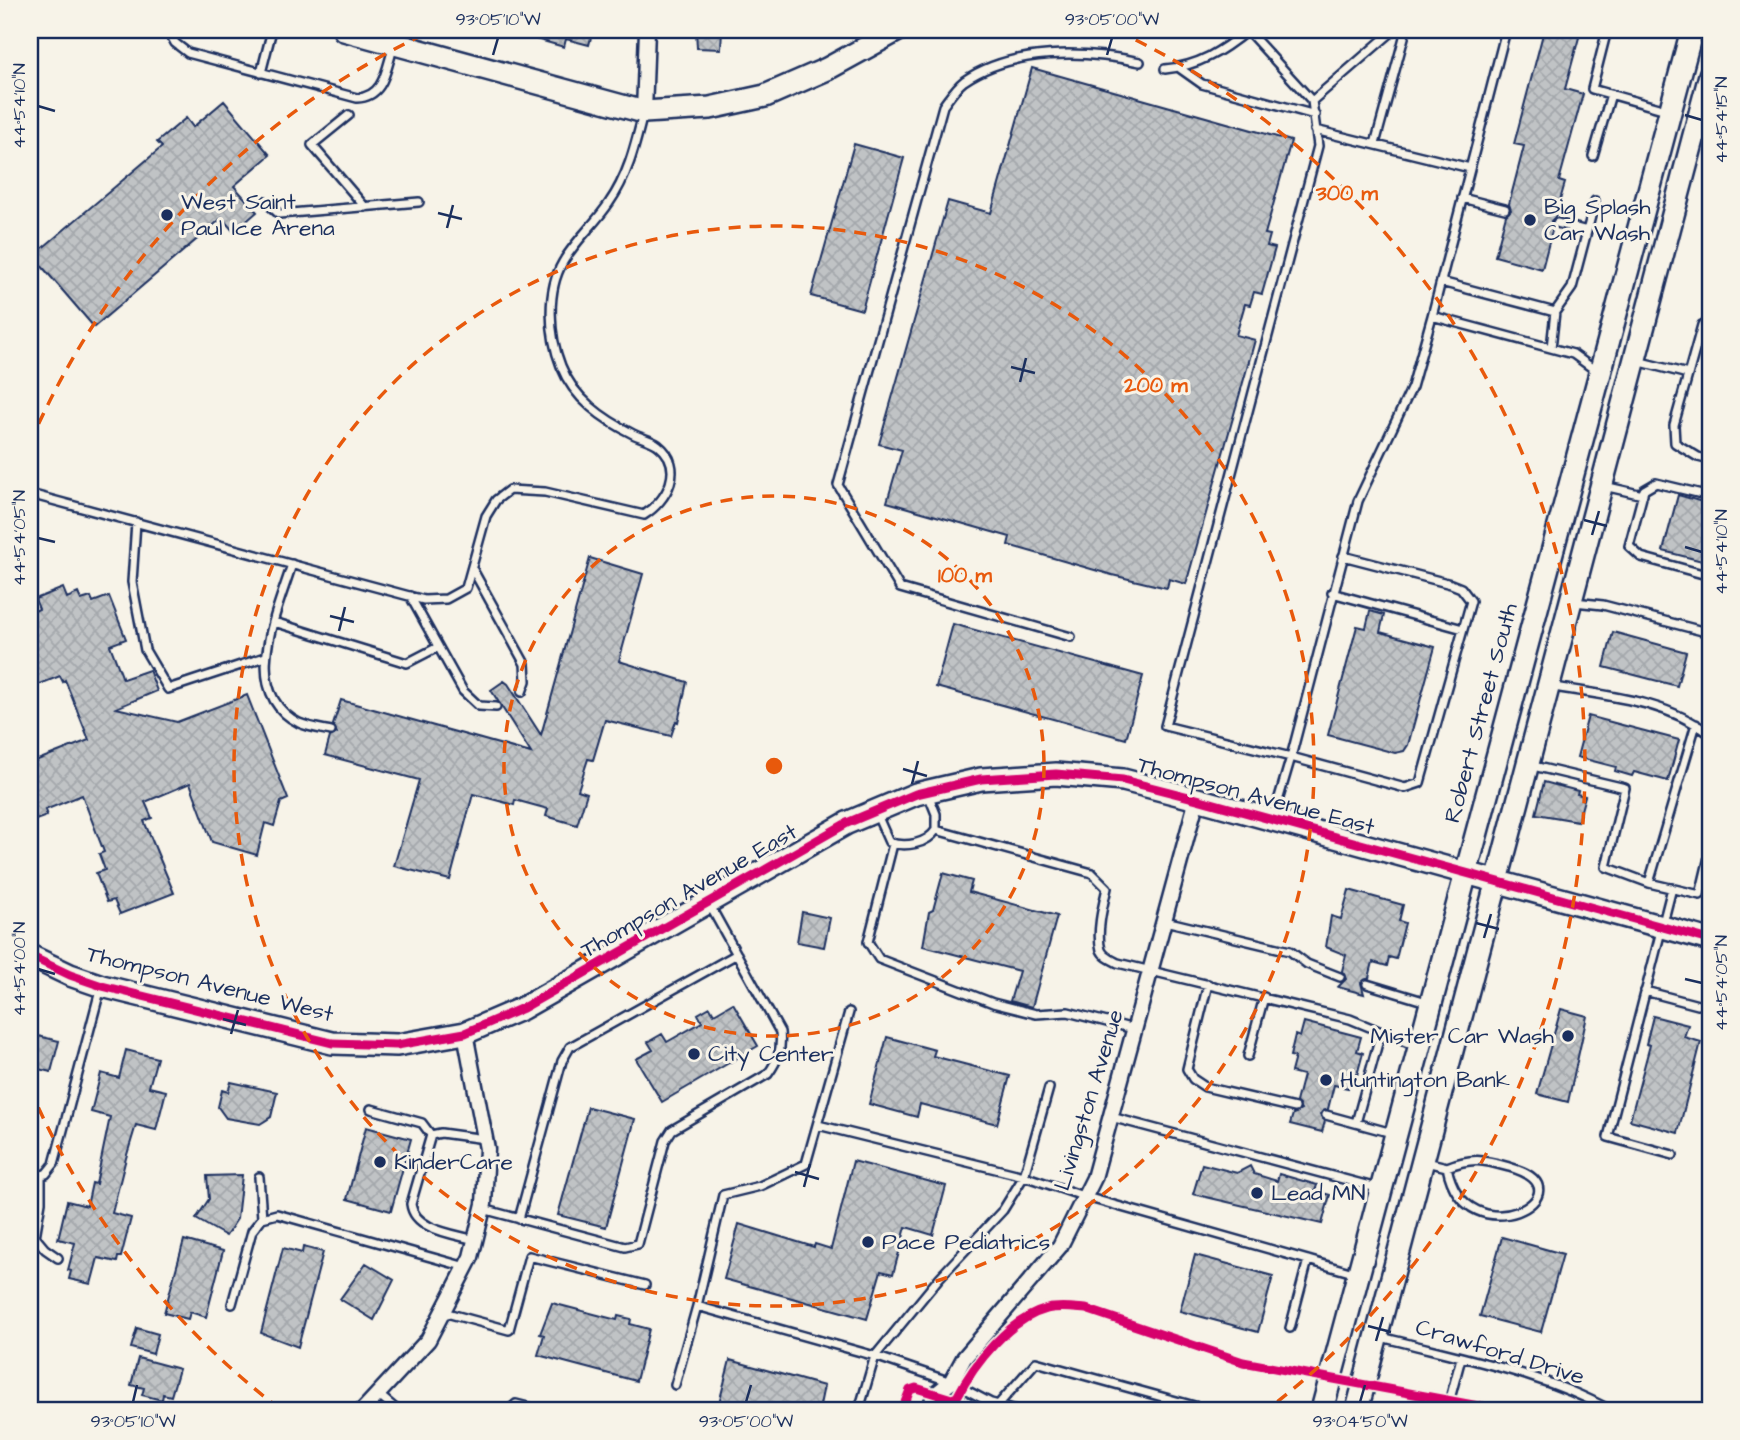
<svg xmlns="http://www.w3.org/2000/svg" width="1740" height="1440" font-family="'Architects Daughter',sans-serif">
	<defs>
		<pattern id="building-cross-hatch" width="8" height="8" patternUnits="userSpaceOnUse" patternTransform="scale(1.75)"><rect width="8" height="8" fill="#c0c3c5"/><path d="M0 0l8 8M0 8l8-8" fill="none" stroke="#a4a8ac"/></pattern>
	</defs>
	<rect width="100%" height="100%" fill="#f7f3e8"/>
	<filter id="ink" filterUnits="userSpaceOnUse"><feTurbulence type="fractalNoise" baseFrequency=".0143" numOctaves="2"/><feDisplacementMap in="SourceGraphic" scale="14" xChannelSelector="R" yChannelSelector="G"/><feConvolveMatrix kernelMatrix="1 2 1 2 8 2 1 2 1" color-interpolation-filters="sRGB"/></filter>
	<g filter="url(#ink)">
		<!-- building -->
		<path fill="url(#building-cross-hatch)" stroke="#1b2f5e" stroke-width="2" d="M519,30H593L589,45L566,39L564,47L518,34Z
			M696,30H722L721,49L697,48Z
			M1544,30H1581L1565,89L1583,94L1559,181L1565,183L1555,217L1551,221L1553,227L1542,269L1495,256L1506,215L1511,210L1509,204L1524,146L1514,144Z
			M1032,68L1291,141L1265,234L1270,235L1267,246L1275,248L1262,294L1254,292L1250,305L1245,304L1236,335L1255,340L1186,584L1169,579L1167,588L1112,575L1008,545L1010,537L887,502L902,450L879,444L948,201L991,213Z
			M224,101L270,155L234,186L257,212L234,232L222,218L94,327L33,256L162,147L157,142L186,118L193,127Z
			M854,144L904,158L862,310L811,296Z
			M1678,495L1710,504V563L1663,551Z
			M590,558L643,574L619,661L687,682L678,722L676,721L671,736L605,720L593,760L588,759L578,790L587,793L577,825L546,816L548,809L515,800L514,805L473,794L450,880L394,866L419,780L325,755L330,737L337,733L333,725L341,700L531,753L491,690L504,681L508,684L541,735Z
			M63,588L67,598L78,593L81,600L91,597L93,602L109,596L126,639L110,645L123,679L149,670L157,691L116,708L177,722L247,695L288,799L281,802L274,826L265,823L257,855L212,842L190,783L145,802L152,818L144,821L174,893L120,914L114,900L107,902L96,873L105,870L99,854L104,852L82,795L45,810L47,816L30,822V763L89,740L65,680L63,682L60,676L30,688V613L39,609L35,599Z
			M1370,611L1384,615L1380,632L1435,647L1408,745L1404,751L1395,753L1328,735L1357,626L1366,628Z
			M953,624L1143,676L1126,739L936,687Z
			M1613,632L1686,652L1677,686L1604,667Z
			M1588,716L1679,740L1668,781L1634,772L1632,776L1615,771L1616,767L1577,757Z
			M1544,782L1578,791L1577,794L1585,796L1578,821L1536,814Z
			M943,873L972,881L969,892L1057,916L1032,1007L1010,1001L1019,971L923,946L929,912L933,910Z
			M1349,890L1403,905L1399,921L1405,923L1396,959L1389,957L1387,966L1373,962L1369,978L1361,983L1364,994L1338,987L1346,979L1342,971L1346,955L1326,947L1331,916L1341,919Z
			M802,912L830,918L824,947L797,942Z
			M733,1003L758,1046L662,1102L636,1059L653,1050L648,1042L662,1034L667,1042L702,1022L698,1014L710,1007L714,1014Z
			M1561,1009L1587,1016L1568,1102L1537,1094Z
			M1653,1016L1688,1025L1684,1037L1701,1042L1678,1133L1630,1120L1650,1045L1646,1044Z
			M1304,1022L1361,1037L1357,1051L1363,1053L1357,1075L1352,1074L1348,1088L1334,1085L1328,1109L1320,1114L1325,1121L1322,1132L1290,1124L1293,1114L1301,1110L1296,1102L1303,1075L1291,1072L1295,1057L1290,1056L1295,1035L1300,1037Z
			M30,1034L59,1041L51,1072L30,1067Z
			M887,1037L935,1050L933,1056L1010,1076L997,1124L920,1104L917,1117L869,1104Z
			M126,1050L157,1058L149,1087L166,1091L156,1130L136,1125L126,1158L112,1213L131,1218L121,1257H118L117,1262L98,1258L91,1284L69,1279L71,1271L68,1270L75,1243L58,1239L67,1201L87,1206L92,1183L96,1184L110,1117L91,1112L101,1073L119,1078Z
			M231,1082L277,1092L271,1117L260,1124L226,1118L218,1107L222,1090L228,1092Z
			M588,1107L635,1119L606,1227L558,1215Z
			M366,1127L411,1139L391,1211L347,1199Z
			M853,1161L946,1186L933,1235L906,1227L893,1274L881,1271L867,1319L724,1279L739,1224L814,1247L815,1244L831,1249Z
			M1202,1164L1237,1173L1250,1166L1254,1174L1277,1181L1279,1174L1317,1185L1315,1191L1330,1195L1322,1224L1193,1194Z
			M242,1175L237,1219L226,1236L196,1219L209,1199L207,1176Z
			M1502,1237L1563,1254L1541,1332L1480,1316Z
			M184,1240L223,1251L206,1317L190,1312L188,1319L164,1313Z
			M303,1247L323,1252L298,1347L261,1333L283,1248L302,1253Z
			M1195,1255L1273,1276L1258,1332L1180,1311Z
			M366,1263L394,1280L374,1320L340,1299Z
			M552,1303L617,1320L618,1316L631,1319L630,1324L649,1329L636,1381L538,1355L544,1335L540,1334Z
			M137,1328L158,1334L153,1354L131,1348Z
			M138,1358L179,1369L171,1396L163,1394L162,1400L142,1395L144,1388L131,1385Z
			M730,1360L824,1386L819,1410H745L719,1403Z"/>
		<g fill="none" stroke-linecap="round" stroke-linejoin="round">
			<!-- lane casing -->
			<g stroke="#1b2f5e" stroke-width="12">
				<path id="lane" d="M168,30L175,43L188,53L357,98C385,97 386,68 394,45
					M1247,30L1312,101L1318,146L1165,726L1291,757L1273,818
					M1506,30L1432,316L1573,354L1599,373
					M1607,30L1592,89L1666,110
					M1178,67L1202,84L1315,115
					M1165,69C1199,66 1222,51 1248,30
					M261,73L272,30
					M1312,101L1394,30
					M349,115L312,145L365,207
					M1315,130L1470,168
					M1375,144L1406,30
					M1593,156L1611,94
					M1462,198L1505,209
					M265,201L279,214L419,202
					M1557,223L1587,231
					M1441,282L1555,312L1572,288L1595,201
					M1710,324L1702,325L1674,425L1675,443L1698,457L1710,460
					M1551,348L1555,312
					M1637,361L1688,374
					M1604,486L1643,495
					M30,494L424,600L446,599L466,588L486,516L496,500L509,490L545,492L644,515C667,501 686,467 658,445C651,440 641,438 633,434C603,419 574,399 561,366C549,336 546,291 563,262C575,241 595,224 609,203C628,176 635,146 643,114
					M1710,496L1656,483L1644,490L1629,546L1641,557L1710,576
					M136,522L132,582L145,650L168,689L265,657
					M1343,556L1451,584L1461,588L1471,601L1420,783L1405,788L1291,757L1358,501L1412,387L1432,316
					M292,564C278,610 238,692 299,723C308,727 321,729 331,731
					M473,570L525,664L526,681L522,692
					M1332,593L1463,629
					M410,596L463,691L479,706L496,707
					M1574,602L1603,605L1710,633
					M274,622L407,663L438,647
					M1071,637L900,588L838,485L943,106C949,98 956,87 964,81C1012,48 1085,50 1140,62
					M1549,686C1605,696 1664,699 1710,734
					M1529,765L1625,788L1606,867L1649,883L1700,895L1710,853
					M877,815L889,842C905,848 927,844 936,830V814L928,794
					M936,830L1092,873L1107,888C1103,905 1096,933 1101,950C1104,957 1112,960 1118,963L1350,1019L1418,1047
					M893,844L868,942L879,959L993,1003L1036,1014L1068,1012L1134,1029
					M1649,883L1696,724
					M1672,888L1608,1137L1673,1155
					M1165,921L1290,951L1307,964L1340,977
					M1208,984L1187,1069L1193,1079L1205,1087L1295,1108
					M1367,984L1430,1003
					M1645,991L1698,1005
					M849,1012L806,1164L760,1186L723,1195L697,1306L875,1356L940,1277L1003,1210L1024,1176L1086,1197L1357,1274
					M1248,1056L1264,997
					M371,1109L422,1123L431,1135
					M1326,1115L1392,1133
					M1111,1117L1377,1188
					M1356,1123L1381,1032
					M818,1125L1024,1176L1049,1088
					M1426,1162L1447,1167C1466,1262 1596,1191 1509,1167C1483,1160 1473,1157 1447,1167
					M41,1176V1202L35,1237L45,1249L58,1258
					M30,1177L46,1174L54,1164L101,987
					M259,1177L262,1218
					M483,1209L625,1247L638,1244L665,1141L672,1130L768,1074C778,1060 782,1050 780,1032L709,904
					M519,1219L562,1061L570,1047L737,954
					M475,1240C454,1234 414,1230 411,1204L431,1135L441,1133L485,1139
					M232,1304L252,1231L262,1218L277,1214L466,1267
					M443,1312L509,1330L529,1256L645,1285
					M1290,1328L1308,1260
					M1378,1336C1456,1357 1539,1371 1610,1410
					M675,1385L697,1306
					M378,1394L397,1410
					M998,1405L1036,1362L1209,1410
					M509,1410L516,1404L540,1410
					M859,1410L875,1356L951,1382L991,1403L1017,1410
					M1447,1410L1461,1358"/>
			</g>
			<!-- street casing -->
			<g stroke="#1b2f5e" stroke-width="19">
				<path id="street" d="M644,112L647,30
					M363,1410L428,1340L471,1257L484,1204L487,1149L465,1033
					M928,1410L936,1394L951,1382L964,1358L1060,1246L1094,1178L1197,799"/>
			</g>
			<!-- secondary casing -->
			<g stroke="#1b2f5e" stroke-width="26">
				<path id="secondary" d="M344,30L644,112L710,108L765,96L827,69L898,30
					M30,956L70,975L102,986L332,1043L397,1045L465,1033L523,1008L847,823L916,794L981,779L1056,774L1123,780L1197,799L1710,940
					M1322,1410L1692,30
					M1357,1410L1710,75"/>
			</g>
			<!-- lane -->
			<use href="#lane" stroke="#f7f3e8" stroke-width="7"/>
			<!-- street -->
			<use href="#street" stroke="#f7f3e8" stroke-width="14"/>
			<!-- secondary -->
			<use href="#secondary" stroke="#f7f3e8" stroke-width="21"/>
			<!-- cycleway casing -->
			<g stroke="#f7f3e8" stroke-width="13">
				<path id="cycleway" d="M30,956L70,975L102,986L332,1043L397,1045L465,1033L523,1008L847,823L916,794L981,779L1056,774L1123,780L1197,799L1710,940
					M902,1410L910,1390L916,1388L952,1399L957,1397C974,1364 1009,1319 1047,1309C1059,1306 1073,1308 1086,1309L1243,1362L1500,1410"/>
			</g>
			<!-- cycleway -->
			<use href="#cycleway" stroke="#d6006c" stroke-width="9"/>
		</g>
	</g>
	<!-- ticks -->
	<path fill="none" stroke="#1b2f5e" stroke-width="2.5" d="M493,55L498,38M1107,55L1112,38M38,106L55,111M1685,115L1702,120M438,213L462,219M447,228L453,205M1011,367L1035,373M1020,382L1026,358M1584,520L1607,526M1592,535L1599,511M38,538L55,542M1685,547L1702,552M330,616L354,622M339,631L345,607M903,769L927,776M912,784L918,761M1476,923L1499,929M1484,938L1491,914M38,969L55,974M1685,979L1702,983M223,1019L246,1025M231,1034L238,1010M795,1172L819,1179M804,1187L810,1164M1368,1326L1391,1332M1376,1341L1383,1317M133,1402L137,1385M746,1402L751,1385M1360,1402L1365,1385"/>
	<!-- distance rings -->
	<g fill="none" stroke="#e8590c" stroke-width="3.5" stroke-dasharray="12 9">
		<circle cx="774" cy="766" r="270"/>
		<circle cx="774" cy="766" r="540"/>
		<path d="M280 1409A811 811 0 0 1 30 1089M30 443A811 811 0 0 1 431 31M1117 31A811 811 0 0 1 1268 1409"/>
	</g>
	<!-- markers -->
	<g fill="#1b2f5e" stroke="#f7f3e8" stroke-width="2.5">
		<circle cx="167" cy="215" r="7"/>
		<circle cx="1530" cy="220" r="7"/>
		<circle cx="1568" cy="1036" r="7"/>
		<circle cx="694" cy="1054" r="7"/>
		<circle cx="1326" cy="1080" r="7"/>
		<circle cx="380" cy="1162" r="7"/>
		<circle cx="1257" cy="1193" r="7"/>
		<circle cx="868" cy="1242" r="7"/>
	</g>
	<g text-anchor="middle" dominant-baseline="central" stroke-width="6" stroke-linejoin="round" paint-order="stroke">
		<!-- poi labels -->
		<g font-size="23" fill="#1b2f5e" stroke="#f7f3e8" text-anchor="start">
			<text x="181" y="202">West Saint<tspan x="181" dy="26">Paul Ice Arena</tspan></text>
			<text x="1544" y="207">Big Splash<tspan x="1544" dy="26">Car Wash</tspan></text>
			<text x="1554" y="1036" text-anchor="end">Mister Car Wash</text>
			<text x="708" y="1054">City Center</text>
			<text x="1340" y="1080">Huntington Bank</text>
			<text x="394" y="1162">KinderCare</text>
			<text x="1271" y="1193">Lead MN</text>
			<text x="882" y="1242">Pace Pediatrics</text>
		</g>
		<!-- street labels -->
		<g font-size="23" fill="#1b2f5e" stroke="#f7f3e8">
			<text transform="translate(1481 713) rotate(-75)">Robert Street South</text>
			<text transform="translate(1256 796) rotate(15)">Thompson Avenue East</text>
			<text transform="translate(689 891) rotate(-30)">Thompson Avenue East</text>
			<text transform="translate(210 984) rotate(14)">Thompson Avenue West</text>
			<text transform="translate(1089 1100) rotate(-73)">Livingston Avenue</text>
			<text transform="translate(1500 1352) rotate(17)">Crawford Drive</text>
		</g>
	</g>
	<circle cx="774" cy="766" r="10" fill="#e8590c" stroke="#f7f3e8" stroke-width="3.5"/>
	<g font-size="21" text-anchor="middle" font-weight="bold" fill="#e8590c" stroke="#f7f3e8" stroke-width="6" stroke-linejoin="round" paint-order="stroke">
		<text x="1347" y="200">300 m</text>
		<text x="1156" y="392">200 m</text>
		<text x="965" y="582">100 m</text>
	</g>
	<!-- margin -->
	<rect width="1740" height="1440" fill="none" stroke="#f7f3e8" stroke-width="77"/>
	<rect x="38" y="38" width="1664" height="1364" fill="none" stroke="#1b2f5e" stroke-width="2.5"/>
	<g font-size="18" text-anchor="middle" fill="#1b2f5e">
		<text x="498" y="25">93°05'10"W</text>
		<text x="1112" y="25">93°05'00"W</text>
		<text transform="translate(19 106) rotate(-90)" y="6">44°54'10"N</text>
		<text transform="translate(1721 120) rotate(-90)" y="6">44°54'15"N</text>
		<text transform="translate(19 538) rotate(-90)" y="6">44°54'05"N</text>
		<text transform="translate(1721 552) rotate(-90)" y="6">44°54'10"N</text>
		<text transform="translate(19 969) rotate(-90)" y="6">44°54'00"N</text>
		<text transform="translate(1721 983) rotate(-90)" y="6">44°54'05"N</text>
		<text x="133" y="1427">93°05'10"W</text>
		<text x="746" y="1427">93°05'00"W</text>
		<text x="1360" y="1427">93°04'50"W</text>
	</g>
</svg>
